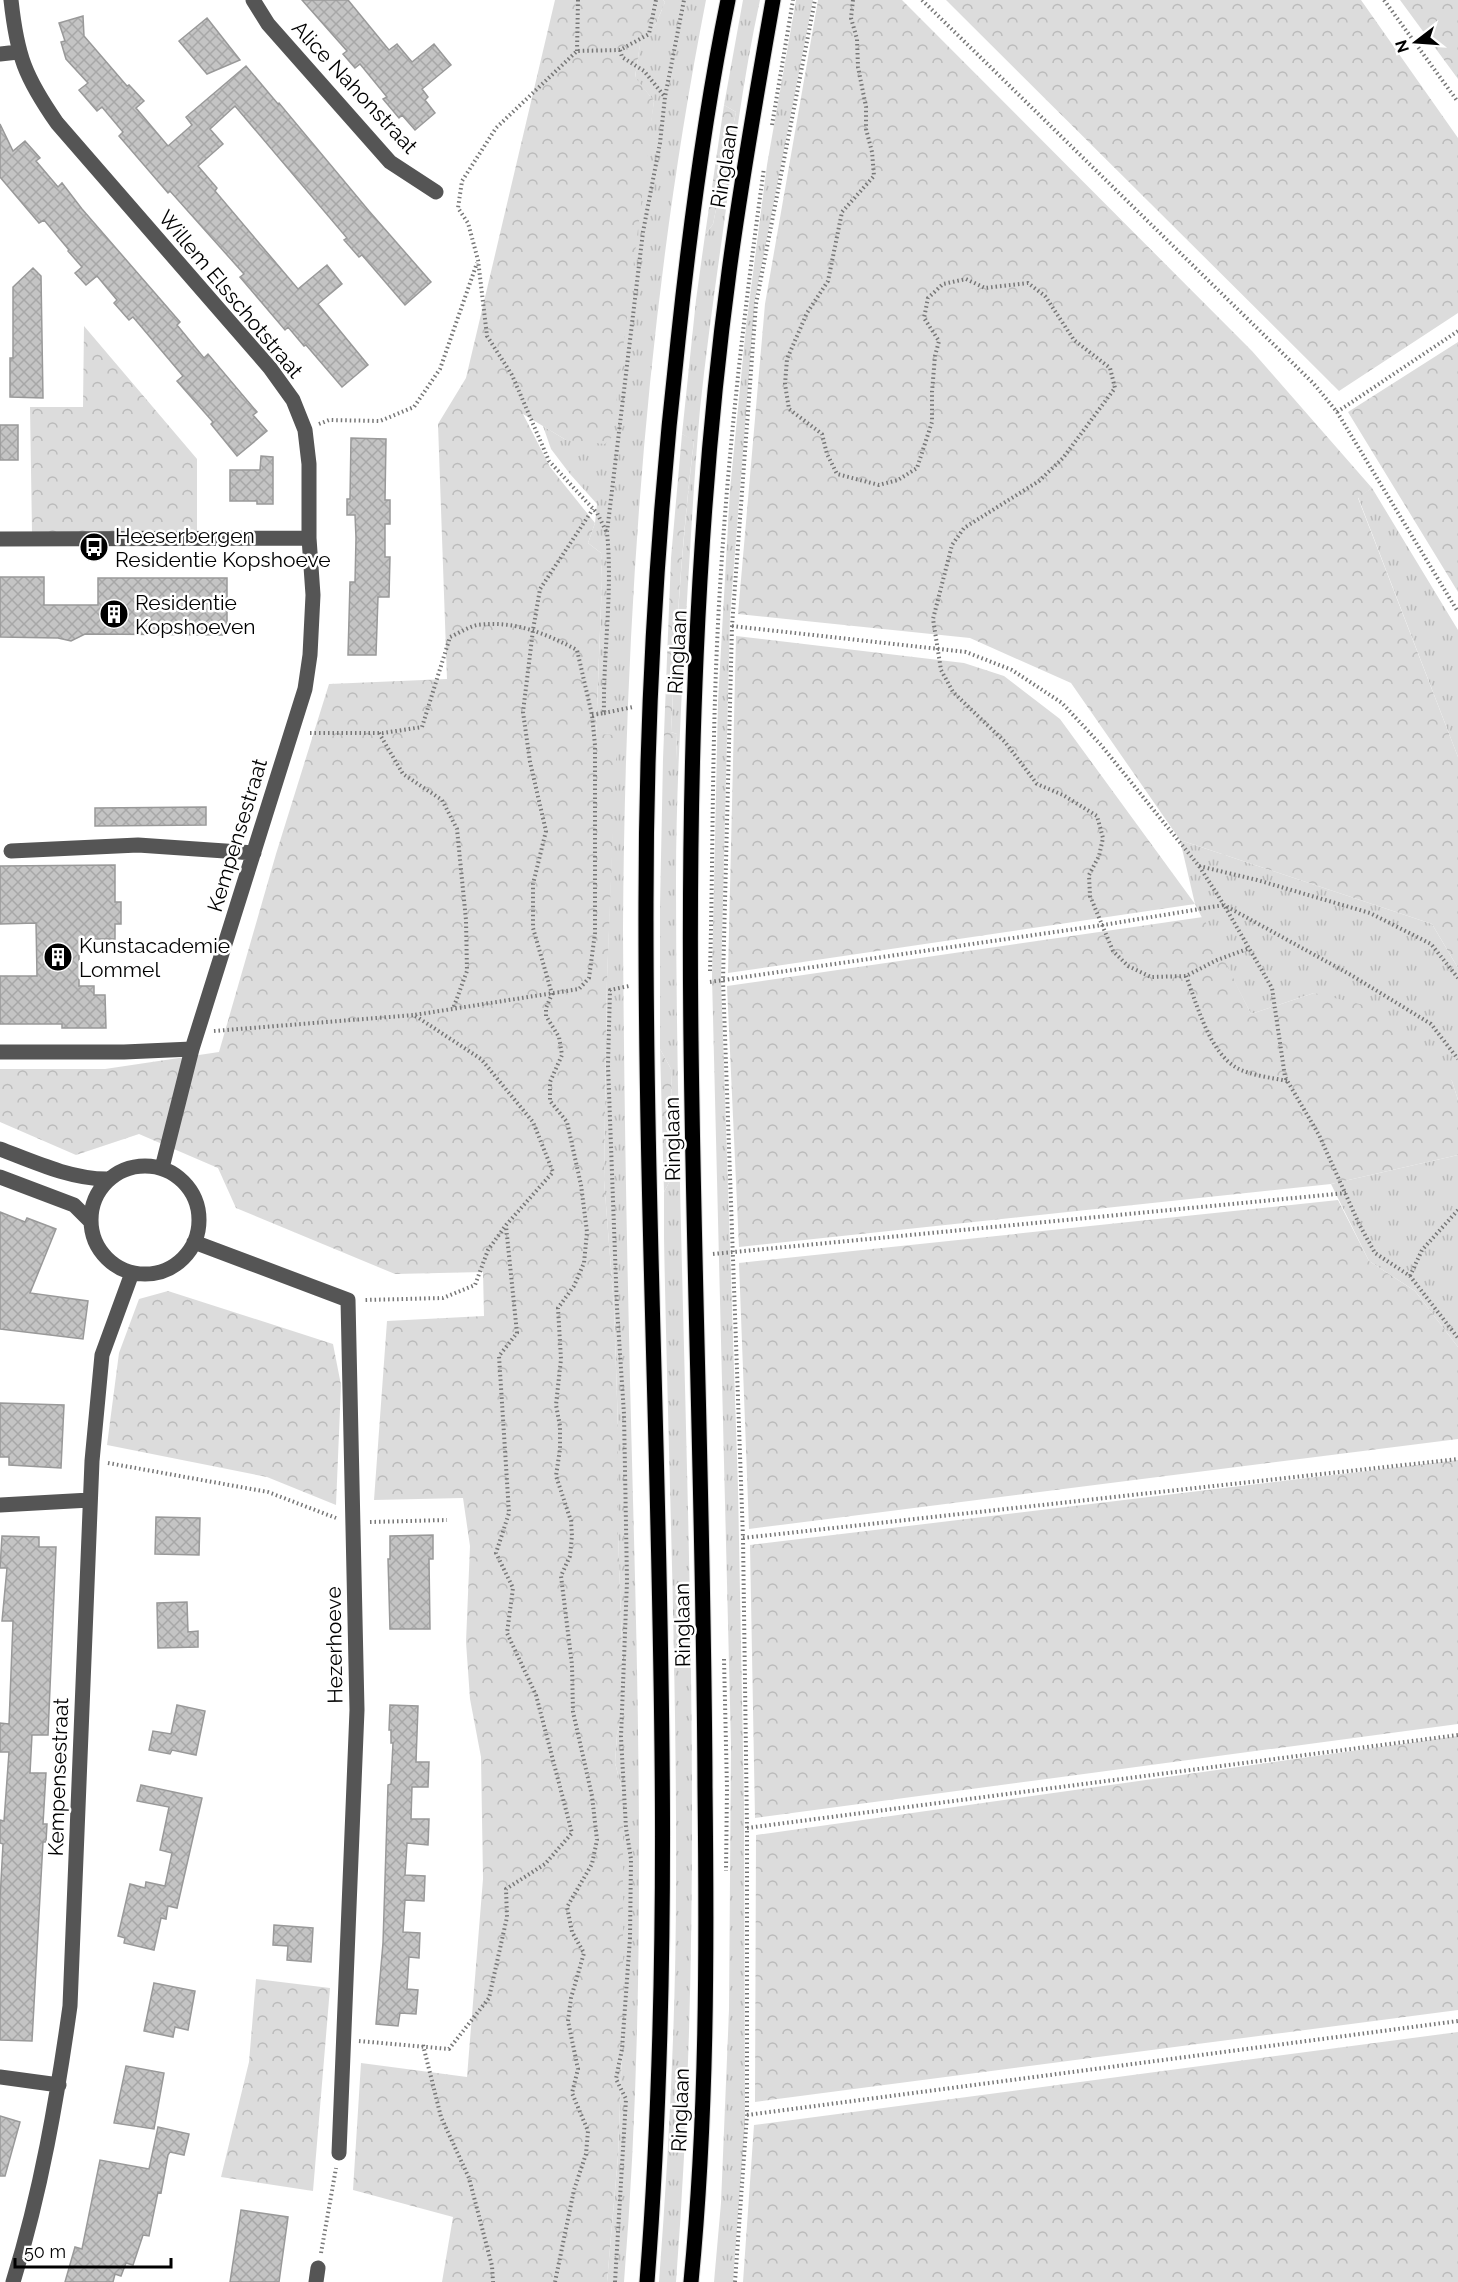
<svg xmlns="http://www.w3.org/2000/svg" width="1458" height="2282" font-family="Raleway,sans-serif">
	<defs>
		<pattern id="grass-tufts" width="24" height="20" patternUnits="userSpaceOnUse" patternTransform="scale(1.5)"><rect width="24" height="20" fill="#dcdcdc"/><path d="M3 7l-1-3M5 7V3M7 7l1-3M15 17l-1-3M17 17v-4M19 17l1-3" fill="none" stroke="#bbb"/></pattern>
		<pattern id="forest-crowns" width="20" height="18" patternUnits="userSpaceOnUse" patternTransform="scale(1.5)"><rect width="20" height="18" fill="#dcdcdc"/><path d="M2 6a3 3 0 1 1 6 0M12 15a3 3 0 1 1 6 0" fill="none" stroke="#bbb"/></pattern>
		<pattern id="building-cross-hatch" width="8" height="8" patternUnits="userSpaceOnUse" patternTransform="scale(1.5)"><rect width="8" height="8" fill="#c4c4c4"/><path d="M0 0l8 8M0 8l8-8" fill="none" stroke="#a7a7a7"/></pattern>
	</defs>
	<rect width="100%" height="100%" fill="#fff"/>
	<!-- grass -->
	<path fill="url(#grass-tufts)" d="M663,0H706C646,306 625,617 623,928C624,1119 628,1310 633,1500C640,1761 645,2022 624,2282H607L618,2156L623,2024V1793L615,1763L617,1734L624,1704L618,1532V1429L614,1307L604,1180L607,979L616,735H596L602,579L601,553L588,543L595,523L597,504L570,474L551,449L543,426L566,440L646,155L654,101L635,78L640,44L656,24L665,2Z
		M743,0H760C743,78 733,159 722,238C714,295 706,352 700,409C693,490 689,570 684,650C680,727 676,804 676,880C676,1347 712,1815 676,2282H659C669,2149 676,2017 676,1884C677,1668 668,1453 664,1238V1192L674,1173L671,1069L660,1049V906L663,759H676L677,734L671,732C676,635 682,538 694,441L682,434L696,300L705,235L713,224L736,112L724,105Z
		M796,0H813L755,300L730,616L721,978L738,1488L744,1803L745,2124L733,2282H714L721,2203L729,2010L731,1745L712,977L718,702L730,490L746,327L767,165Z
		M1372,488L1458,630V757L1358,497Z
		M1180,840L1432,924L1458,968V1100L1452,1081L1314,993L1251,1014L1195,904Z
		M1458,1155V1347L1415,1291L1369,1261L1331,1184Z"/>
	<!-- forest -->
	<path fill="url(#forest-crowns)" d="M555,0H663L665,2L656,24L640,45L635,77L654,101L612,437L605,444L566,440L523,414L550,467L595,523L588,543L601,553L602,579L596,734L617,735L607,979L604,1180L614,1307L618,1429V1532L624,1704L617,1734L615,1763L623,1793V2024L618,2156L607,2282H442L453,2217L353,2190L361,2063L467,2077L483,1879L481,1757L470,1699L466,1642L470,1546L463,1498L374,1500L387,1321L484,1316L483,1272L395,1274L236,1208L218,1168L139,1134L76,1155L0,1122V1069H105L219,1052L276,854L329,684L447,679L438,424L466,378Z
		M818,0H902L1252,351L1372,488L1358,498L1458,757V968L1432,924L1180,840L1071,683L970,638L738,614L765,304Z
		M946,0H1361L1458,138V313L1339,391Z
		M1400,0H1458V79Z
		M724,105L736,112L713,224L705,235Z
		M84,326L197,459V532H32L30,407H83Z
		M1458,342V592L1348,412Z
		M682,434L694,440C682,537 676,634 671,732L677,734L676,759H663L671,558Z
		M736,636L964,663L1004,676L1060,719L1195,904L728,973Z
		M1203,917L1251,1014L1314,993L1372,1007L1452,1081L1458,1100V1155L1331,1184L739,1247L727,986Z
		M660,1049L671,1069L674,1173L664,1192Z
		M1338,1200L1369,1261L1415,1291L1458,1347V1439L749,1529L739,1263Z
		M168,1291L333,1344L341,1385L336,1505L267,1477L107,1445L119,1353L139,1299Z
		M1458,1460V1724L755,1818L750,1545Z
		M1458,1736V2010L755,2102L756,1835Z
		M256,1979L330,1988L313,2191L221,2177L249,2062Z
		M1458,2032V2282H743L754,2125Z"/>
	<!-- building -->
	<path fill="url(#building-cross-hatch)" stroke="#999" stroke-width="1.5" d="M302,0H348L389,50L397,44L412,62L434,44L451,65L422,89L428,97L425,100L435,113L415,130L402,115L399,118L383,99L387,97L360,64L355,68L343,54L347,51Z
		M83,16L84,36L127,86L129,85L144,101L136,108L168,146L192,125L186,117L246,66L278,104L279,103L369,211L431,282L405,305L362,255L359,257L344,240L347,238L235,106L210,129L223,144L198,166L217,188L215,191L298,289L327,265L342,284L318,304L368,365L342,387L306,345L304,346L288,327L285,330L240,277L244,274L170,191L168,193L119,136L123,132L102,107L97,111L79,90L88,83L66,59L61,42L65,41L59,23Z
		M207,18L240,60L207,74L179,41Z
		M0,124L13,151L25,141L40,158L36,161L58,187L62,183L82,209L180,322L177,325L204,358L208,354L257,412L253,415L267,431L237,456L211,424L213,422L177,381L183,376L133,317L129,320L114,303L117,300L97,276L86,285L75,273L82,267L68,251L69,250L44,220L39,223L0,177Z
		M33,268L41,276L43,398L10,397V358H13V287Z
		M0,425H18V460H0Z
		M351,438L386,439L385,500H390V524H385V557H390L389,597H378L376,655H348L350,582H355L356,538L355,515H347V499H350Z
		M261,456L273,457V504H257V501H230V470H260Z
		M0,577H44V605H98V578H227V635L85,634L71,641L58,638L0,637Z
		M206,807V825L95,826V808Z
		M115,865V902H121V924H115V939H79V986H94V995H105L106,1028H62V1024H0V976H37L36,923L0,924V866Z
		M0,1212L25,1222L27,1218L56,1229L30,1293L88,1301L83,1339L0,1329Z
		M0,1403L64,1405L61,1468L9,1465V1457H0Z
		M156,1517L200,1518L199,1555L155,1554Z
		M433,1535V1559H429L430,1629H390L388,1559H390V1536Z
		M2,1536L39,1537V1547H56L48,1735H32L30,1773H46L43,1824H47L46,1842H43L32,2041L0,2040V1899L3,1844L0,1843V1820L4,1821L9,1752H0V1723L9,1724L13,1621H2L7,1568H0Z
		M187,1602L188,1632L198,1631V1647L158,1648L157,1603Z
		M177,1705L205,1711L196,1755L172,1750L170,1754L149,1750L153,1731L171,1734Z
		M390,1705L418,1706L416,1762H429L428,1787H412L411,1819H429L428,1845L407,1843L405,1875L425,1876L424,1901L405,1900L403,1932L420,1933L419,1958L409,1957L407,1989L418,1990L416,2014L400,2013L398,2026L376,2024L383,1943L388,1785L391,1784L393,1743H391V1730H389Z
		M141,1785L202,1798L177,1908L168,1906L166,1919L161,1918L154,1950L124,1943L125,1938L118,1936L130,1884L145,1888L146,1882L165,1886L172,1853L160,1850L169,1807L137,1801Z
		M274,1925L313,1928L311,1962L287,1960L288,1946L273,1945Z
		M154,1983L195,1991L188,2030L175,2027L173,2037L144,2031Z
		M126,2066L164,2073L154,2129L114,2123Z
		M0,2116L20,2122L5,2176H0Z
		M158,2127L189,2134L184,2155L170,2152L168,2155L161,2193L158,2192L149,2236L143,2235L133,2265L126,2263L121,2276L115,2274L113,2282H65L75,2247L82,2249L100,2160L149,2169Z
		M241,2210L288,2217L279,2282H230Z"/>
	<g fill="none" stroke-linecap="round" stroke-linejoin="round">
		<!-- major casing -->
		<g stroke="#dbdbdb" stroke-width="17">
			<path id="major" d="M647,2282C683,1823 645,1363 646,903C646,716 657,527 678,341C690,227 705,112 728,0
				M691,2282C707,2118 707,1952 705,1788C704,1539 694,1290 691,1041C688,785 695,526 729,272C741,181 757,91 773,0"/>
		</g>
		<!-- path -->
		<path stroke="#777" stroke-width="4" stroke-dasharray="1.5 3" stroke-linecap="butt" d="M853,0L851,18L857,39L858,67L866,107V129L872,152L874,176L842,212L828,281L807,313L787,359L785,384L789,409L822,434L827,454L837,474L879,485L898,480L917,468L932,422V392L935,356L939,341L924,318L928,298L943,284L966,279L985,288L1028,283L1045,296L1074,340L1110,368L1115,388L1063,458L1039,481L964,528L952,545L933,619L941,670L953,692L1005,742L1037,784L1063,795L1097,816L1103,838L1099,856L1089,875L1090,896L1113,951L1128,966L1151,977L1186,976L1217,960L1250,948
			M922,0L1314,384L1337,412L1458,612
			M1384,0L1458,102
			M620,50L622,57L644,71L665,97
			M577,51L578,0
			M772,125L793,0
			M1337,412L1458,331
			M319,424L329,420L380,421L414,407L440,369L477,263
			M606,531L597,513L549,461L512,375L487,336L478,260L468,223L458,208L462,181L496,128L577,51L620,50L649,34L656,0
			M732,626L966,652L1012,670L1062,703L1101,745L1199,866L1224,905L1351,975L1431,1024L1458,1059
			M604,713L633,707
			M592,715L604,713C603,653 613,592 607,532L643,232L660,143L665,97L684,0
			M310,733H383L422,727L450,637C459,633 468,627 477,625C513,620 545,633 577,650L592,715L595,745V933L589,978L579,989L414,1015L481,1059L533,1122L553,1172L506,1225L488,1250L475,1285L443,1298L365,1300
			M379,733L403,774L442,800L457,829L466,920L467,971L453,1009
			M1199,866L1257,880L1370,913L1431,944L1458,978
			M710,971C713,862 712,754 717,645C724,485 742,326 764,168
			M1186,976C1197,1004 1209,1052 1237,1068C1249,1075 1273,1078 1287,1081
			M710,982L1103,925L1224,905L1272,988L1285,1077L1319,1135L1359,1224L1375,1253L1410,1276L1458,1338
			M214,1031L414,1015
			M713,1254L1346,1193
			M1410,1276L1422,1250L1458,1210
			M108,1463L268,1492L336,1518
			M370,1522L447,1520
			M743,1538L1458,1459
			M724,1659L727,1788L726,1871
			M747,1828L1458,1735
			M359,2041L449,2049L489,1998L507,1917L506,1889L545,1864L572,1833L536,1695L507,1633L513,1588L496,1553L509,1513L499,1356L517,1333L506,1226
			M423,2045L441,2117L469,2178L492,2266L493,2282
			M747,2115L1458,2021
			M321,2253L336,2168
			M555,2282L574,2190L586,2154L588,2131L572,2093L578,2069L568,2021L571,1998L584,1953L572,1932L567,1907L592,1864L597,1840L592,1796L573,1712L572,1665L561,1576L570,1556L572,1536L571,1521L556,1476L560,1449V1426L556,1405L561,1359L558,1308L574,1286L584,1263L587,1232L581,1185L567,1122L550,1101V1082L562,1055L559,1037L546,1016V1008L552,994L533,928V884L546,831L530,762L523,712L533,630L540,589L593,509
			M615,2282L626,2099L616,2079L622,2049L630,1938L631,1859L626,1828L621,1737L627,1581L624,1414L617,1308L608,1065L610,990L629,986
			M735,2282L747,2115V1828L743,1538L723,980L732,626L756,304L815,0"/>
		<!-- minor -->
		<path stroke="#555" stroke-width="15" d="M11,0C17,56 25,77 57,123L270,368L293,400L305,430L309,464V538L313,595L310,655L305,689L192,1049L162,1168
			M253,0L268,24L390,162L436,192
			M0,54L18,52
			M0,539L309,538
			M11,851L138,845L254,853
			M0,1052H124L192,1049
			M0,1149C34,1162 71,1179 107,1179
			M91 1220a54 54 0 1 1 108 0a54 54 0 1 1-108 0Z
			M0,1177L74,1205L90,1221
			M194,1242L348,1300L357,1710L339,2153
			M0,1505L90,1500
			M0,2077L59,2085
			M13,2282C41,2192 57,2099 70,2006L92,1461L102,1355L132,1273
			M316,2282L318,2268"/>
		<!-- major -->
		<use href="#major" stroke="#000" stroke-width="15"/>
	</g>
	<!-- icons -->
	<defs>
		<g id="bus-disc" transform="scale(1.5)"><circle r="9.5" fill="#000" stroke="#fff"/><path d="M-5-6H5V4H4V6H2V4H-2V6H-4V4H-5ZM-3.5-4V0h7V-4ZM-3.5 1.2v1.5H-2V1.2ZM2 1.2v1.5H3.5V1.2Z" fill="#fff"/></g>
		<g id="building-disc" transform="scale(1.5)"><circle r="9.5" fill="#000" stroke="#fff"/><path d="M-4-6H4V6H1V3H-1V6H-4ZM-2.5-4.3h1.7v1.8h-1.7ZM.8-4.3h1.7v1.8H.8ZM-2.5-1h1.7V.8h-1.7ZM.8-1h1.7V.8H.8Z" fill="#fff"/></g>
	</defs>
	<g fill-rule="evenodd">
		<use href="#bus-disc" x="94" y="547"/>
		<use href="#building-disc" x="114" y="614"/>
		<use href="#building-disc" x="58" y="957"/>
	</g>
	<g text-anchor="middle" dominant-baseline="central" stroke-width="5" stroke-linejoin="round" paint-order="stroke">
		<!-- street labels -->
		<g font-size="21" fill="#000" stroke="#fff">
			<text transform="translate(355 87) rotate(47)">Alice Nahonstraat</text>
			<text transform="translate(724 166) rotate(-81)">Ringlaan</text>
			<text transform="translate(231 294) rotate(50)">Willem Elsschotstraat</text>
			<text transform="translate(677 652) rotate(-87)">Ringlaan</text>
			<text transform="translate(237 835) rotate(-73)">Kempensestraat</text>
			<text transform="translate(672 1139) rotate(-91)">Ringlaan</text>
			<text transform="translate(682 1625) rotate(-91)">Ringlaan</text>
			<text transform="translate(334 1645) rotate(-91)">Hezerhoeve</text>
			<text transform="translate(58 1777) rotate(-88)">Kempensestraat</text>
			<text transform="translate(680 2110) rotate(-88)">Ringlaan</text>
		</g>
		<!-- poi labels -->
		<g font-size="21" fill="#000" stroke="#fff" text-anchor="start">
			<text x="115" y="535">Heeserbergen<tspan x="115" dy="24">Residentie Kopshoeve</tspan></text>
			<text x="135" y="602">Residentie<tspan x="135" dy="24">Kopshoeven</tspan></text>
			<text x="79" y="945">Kunstacademie<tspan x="79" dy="24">Lommel</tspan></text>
		</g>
	</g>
	<!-- north arrow -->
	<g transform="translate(1416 42) rotate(253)" stroke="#ffffff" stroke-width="4.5" paint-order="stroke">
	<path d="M0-4.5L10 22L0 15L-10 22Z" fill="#000000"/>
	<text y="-9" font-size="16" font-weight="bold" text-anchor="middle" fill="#000000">N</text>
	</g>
	<!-- scale -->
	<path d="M15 2258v9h156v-9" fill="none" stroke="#000000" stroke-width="3"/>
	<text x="24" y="2258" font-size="18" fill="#000000" stroke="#ffffff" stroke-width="4.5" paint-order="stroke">50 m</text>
</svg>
